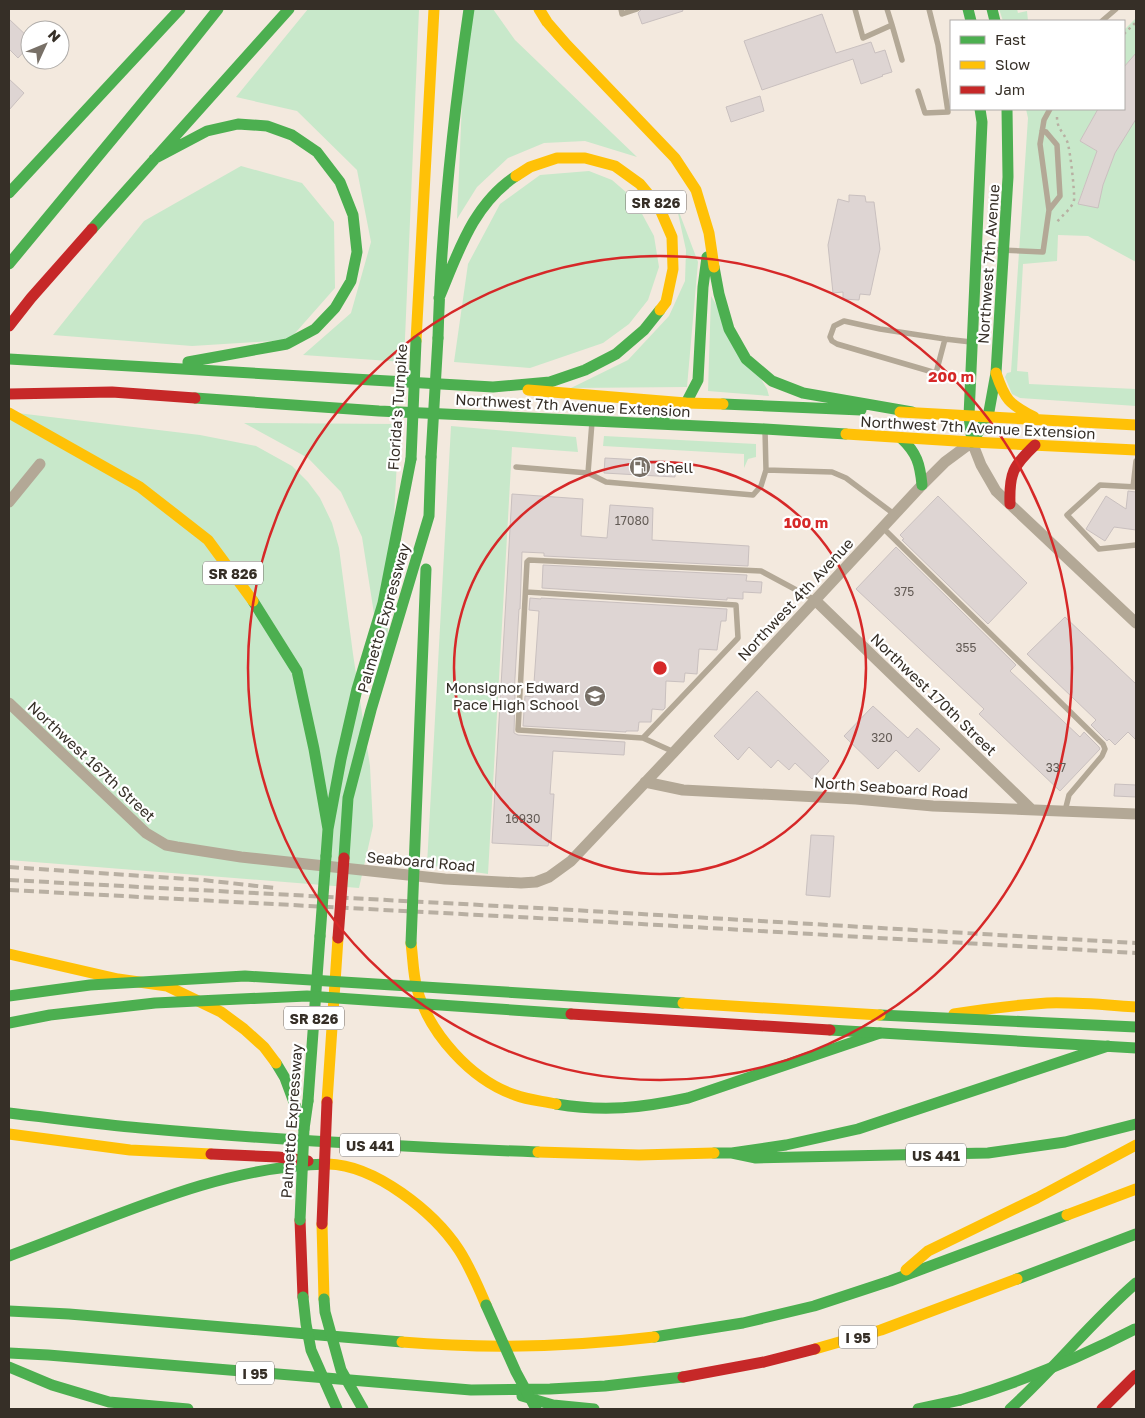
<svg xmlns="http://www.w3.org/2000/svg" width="1145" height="1418" font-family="'Golos Text',sans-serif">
	<rect width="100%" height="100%" fill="#f3e9de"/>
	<!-- green -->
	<path fill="#c8e8ca" d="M308,9H419L404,362L303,355L351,313L371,242L357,170L297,111L236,97Z
		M466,9H493L515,40L637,157L585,141L544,143L508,158L477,187L457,219Z
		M999,9H1017L1018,13L1027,11L1028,21H1003Z
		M1136,18V55L1135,54L1124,67V30Z
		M1026,109H1098L1080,141L1097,151L1078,203L1098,207L1103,185L1115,153L1136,119V262L1088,236L1058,235L1057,261L1023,264L1017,371L1028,372L1029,384L1136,389V406L1020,398L1012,394L1005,377L1007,373L1011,372L1028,118Z
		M241,166L302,183L334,222L335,288L289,340L192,346L53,335L144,221Z
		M589,171L612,180L634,199L654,236L659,267L648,300L629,324L603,343L530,368L454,362L468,264L500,204L540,175Z
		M676,204L698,262L687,387L571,388L628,360L669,316L685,281L686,250Z
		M711,296L767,389L769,396L708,391Z
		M9,412L200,435L256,446L292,466L308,482L320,498L332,523L339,548L353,654L370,766L373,826L359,888L9,860Z
		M244,423L399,424L385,684L362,537L341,492L308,458Z
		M451,426L576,437L578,452L512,447L488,874L427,865Z
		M604,436L756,444V457L748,459L744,468V454L603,446Z"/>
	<!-- building -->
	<path fill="#ded5d3" stroke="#c9c0bf" d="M642,9H682L683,11L642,24L638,13Z
		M822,14L836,53L871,42L875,53L885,50L892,72L882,75L883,76L861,84L853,59L762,90L744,41Z
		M9,19L30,39V45L18,58L9,49Z
		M1136,53V119L1115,153L1103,185L1098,208L1078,204L1097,151L1080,141L1098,109H1124V67Z
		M9,79L24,93L9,110Z
		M760,96L764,111L731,122L726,107Z
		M849,195L865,196L866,202H874L880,249L870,295L860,294L859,300L843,299V292L833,293L828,245L838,199L849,202Z
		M605,458L676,462L675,477L604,473Z
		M1128,491L1136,492V530L1114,527L1105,541L1086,529L1106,496L1126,509Z
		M512,494L583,499L581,536L607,538L610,505L653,508L652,540L749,546L748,566L544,556V553L522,552L520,609H519L514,695H515L514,733L518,735L625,742L624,755L553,751L550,794H554L551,841H549L548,846L492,843Z
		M938,496L1027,583L988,624L902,540L904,539L900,535Z
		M896,547L1016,665L1010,671L1080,737L1084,732L1099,747L1100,749L1060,791L979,714L984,709L856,589Z
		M543,565L747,575L746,581L762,582L761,593L743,592V599L727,598V600L542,588Z
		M530,598L541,599V598L727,609L726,621H721L717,650L699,649L697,674L685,673L684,682L666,681L665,708L663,710L652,709L651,722H639L638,731H626V732L523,726L525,696L533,697L539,611L529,610Z
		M1065,617L1136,684V740L1128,732L1115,745L1109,739L1107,741L1091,725L1096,720L1027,654Z
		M757,691L829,761L812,779L795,763L789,770L778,760L771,768L749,747L738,760L714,736Z
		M873,706L908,738L917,728L940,749L919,772L896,750L878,769L844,736Z
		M1115,784L1136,785V797L1114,796Z
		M811,835L834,836L830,897L806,895Z"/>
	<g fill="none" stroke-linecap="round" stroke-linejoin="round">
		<!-- path -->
		<path stroke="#b8afa2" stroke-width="2.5" stroke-dasharray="2.5 4" stroke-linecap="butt" d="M1124,34L1136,22
			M1057,117C1057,129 1063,131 1067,141C1070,147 1075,194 1074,200C1072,209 1062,215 1057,222"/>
		<!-- lane -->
		<path stroke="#b3a896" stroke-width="5.5" d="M621,9L622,14L637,9
			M855,9L863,38L892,25L902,60
			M887,9L892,25
			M1102,21L1116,9
			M918,91L925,113L948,112L938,45L929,9
			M1042,131L1046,132L1057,145L1060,196L1049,210
			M977,249L1043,252L1049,210L1040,144L1044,120L1050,109
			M945,339L880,329L844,321L834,326L830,337L832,341L837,344L936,373L945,339L971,342
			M516,467L588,473L606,482L753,495L761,486L766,470L765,430
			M766,470L832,472L846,478L894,514
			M588,473L592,422
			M1133,487L1136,461
			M1136,487L1100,485L1067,515L1099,549L1136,545
			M882,527L1103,744L1105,749L1102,756L1069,795L1065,811
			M526,592L736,605L738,638L643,738L518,730L527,562L529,560L761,571L815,600
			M643,738L674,752"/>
		<!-- street -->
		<path stroke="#b3a896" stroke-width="11" d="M9,502L40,464
			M815,600L1032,810
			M9,703L146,833L166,845L177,847L241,857L445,879L521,883L536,882L549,877L571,861L674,752L922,485L945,462L972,442L981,465L996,491L1136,623
			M645,782L683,790L856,799L933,806L1136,814"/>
		<!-- fast -->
		<path stroke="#4caf50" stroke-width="11" d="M968,9L971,21
			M992,9L995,21
			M154,159L207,131L238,124L267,126L292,135L317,152L340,182L353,215L357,252L351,281L335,308L315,329L287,344L188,362
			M9,193L180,9
			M92,229L289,9
			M9,264L167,73L218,9
			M714,267L719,294L729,329L746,359L772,381L803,393L912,412
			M439,298C458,253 473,204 516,176
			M438,338C441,227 453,118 469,9
			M9,359L493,387L550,382L585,370L616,354L644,330L660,310
			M195,398L379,411L765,429L846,434
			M723,404L861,410
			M652,423L686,403L698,380L703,287L707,257
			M901,438C917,453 920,464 922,485
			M972,442L988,417L996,373L1008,177L1007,109
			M972,442L969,416L982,122L980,109
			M253,601L297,671L314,749L328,829
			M326,856L328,829L341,759L357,689L383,603L411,459
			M344,858L348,798L371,710L429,516L431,457
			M276,1063L285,1078L304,1129
			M308,1101L320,936
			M556,1104C604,1112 641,1108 688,1098L880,1033
			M9,1113C53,1118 97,1124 141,1128C273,1140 405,1147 538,1152
			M714,1153H732L756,1158L988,1153L1065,1142L1136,1124
			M732,1153L786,1145L858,1129L1108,1046
			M9,1256C112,1219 217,1166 328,1164
			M1017,1279L1136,1234
			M9,1311L69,1314L402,1342
			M654,1337L743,1323L814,1306L890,1281L1067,1215
			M9,1353L48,1355L471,1390L550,1389L605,1386L683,1377
			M9,1367L52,1385L109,1402L188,1409
			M522,1396L553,1405L594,1409
			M918,1409L960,1400
			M1010,1409C1054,1369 1091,1322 1136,1283"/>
		<!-- slow -->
		<path stroke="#ffc107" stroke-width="11" d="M539,9L547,22L567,45L675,158L696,190L709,233L714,267
			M516,176L530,167L557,158H585L615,166L640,184L659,207L672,237L673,269L666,302L660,310
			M416,341L434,9
			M996,373C1005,400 1009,404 1034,417
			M528,390L686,403L723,404
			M900,412L1136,425
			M9,413L140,487L208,540L253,601
			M846,434L972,442L1136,450
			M411,943C413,958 413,974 417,989C429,1033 471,1080 515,1095C528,1100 543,1101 556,1104
			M9,954L118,979L167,986L221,1012L244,1029L264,1047L276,1063
			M954,1014C985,1009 1016,1005 1047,1003C1076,1002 1106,1005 1136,1007
			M327,1102L338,938
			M9,1134L130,1150L211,1154
			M538,1152L639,1155L714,1153
			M328,1164C375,1165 434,1212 459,1250C470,1267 478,1286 486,1305
			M1067,1215L1136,1189
			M322,1224L324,1299
			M906,1270L928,1251L1037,1198L1136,1145
			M402,1342C486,1349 570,1347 654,1337
			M815,1349L881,1330L1017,1279"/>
		<!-- jam -->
		<path stroke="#c62828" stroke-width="11" d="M9,326L31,298L92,229
			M9,394L112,392L195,398
			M1010,504C1009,473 1013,466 1035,445
			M211,1154L278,1157L308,1161
			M300,1220L303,1297
			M683,1377L764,1362L815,1349
			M1102,1409L1136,1375"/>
		<!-- rail -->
		<path stroke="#b8afa2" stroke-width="4" stroke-dasharray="10 5" stroke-linecap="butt" d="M9,867L203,880L275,888
			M9,880L556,909L1136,943
			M9,890L555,919L1136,953"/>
		<!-- fast-bridge -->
		<path stroke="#4caf50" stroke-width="11" d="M431,457L438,338
			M411,459L416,341
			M320,936L326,856
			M411,943L426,569
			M9,996L90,985L245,976L683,1003
			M880,1015L1136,1027
			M9,1023L50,1015L155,1003L307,996L571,1014
			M830,1030L1136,1048
			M300,1220L304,1129L308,1101
			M303,1297L306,1324L311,1350L337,1409
			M324,1299L325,1312L341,1370L363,1409
			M486,1305L516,1372L536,1409
			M960,1400C1021,1382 1079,1358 1135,1329"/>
		<!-- slow-bridge -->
		<path stroke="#ffc107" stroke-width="11" d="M683,1003L880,1015"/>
		<!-- jam-bridge -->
		<path stroke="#c62828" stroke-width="11" d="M338,938L344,858
			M571,1014L830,1030
			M322,1224L327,1102"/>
	</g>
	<!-- distance rings -->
	<g fill="none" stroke="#d62828" stroke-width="2.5">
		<circle cx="660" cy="668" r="206"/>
		<circle cx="660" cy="668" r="412"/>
	</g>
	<!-- icons -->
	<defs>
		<g id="fuel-disc" transform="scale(1.125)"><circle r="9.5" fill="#787067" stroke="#fff"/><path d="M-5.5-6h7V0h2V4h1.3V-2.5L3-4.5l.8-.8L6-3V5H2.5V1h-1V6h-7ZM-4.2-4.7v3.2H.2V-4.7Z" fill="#fff"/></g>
		<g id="school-disc" transform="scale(1.125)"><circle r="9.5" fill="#787067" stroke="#fff"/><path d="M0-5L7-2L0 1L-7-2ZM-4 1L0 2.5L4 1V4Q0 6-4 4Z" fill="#fff"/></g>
	</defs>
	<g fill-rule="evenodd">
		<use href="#fuel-disc" x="640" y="467"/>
		<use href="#school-disc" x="595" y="696"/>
	</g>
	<g text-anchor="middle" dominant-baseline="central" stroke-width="4.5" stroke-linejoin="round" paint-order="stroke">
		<!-- number labels -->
		<g font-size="12" fill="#625a54">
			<text x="632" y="520">17080</text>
			<text x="904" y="591">375</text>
			<text x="966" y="647">355</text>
			<text x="882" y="737">320</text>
			<text x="1056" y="767">337</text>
			<text x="523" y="818">16930</text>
		</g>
		<!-- shield labels -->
		<g fill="#fff" stroke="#726d68" stroke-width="1">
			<rect x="626" y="190.5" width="60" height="23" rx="4"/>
			<rect x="203" y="561.5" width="60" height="23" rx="4"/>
			<rect x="284" y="1006.5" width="60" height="23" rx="4"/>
			<rect x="340" y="1133.5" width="60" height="23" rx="4"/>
			<rect x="906" y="1143.5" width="60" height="23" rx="4"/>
			<rect x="839" y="1325.5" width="38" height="23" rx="4"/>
			<rect x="236" y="1361.5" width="38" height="23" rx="4"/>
		</g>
		<g font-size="14" font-weight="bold" fill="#362f27">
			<text x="656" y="202">SR 826</text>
			<text x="233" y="573">SR 826</text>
			<text x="314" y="1018">SR 826</text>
			<text x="370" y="1145">US 441</text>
			<text x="936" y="1155">US 441</text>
			<text x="858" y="1337">I 95</text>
			<text x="255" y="1373">I 95</text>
		</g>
		<!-- street labels -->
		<g font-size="15" fill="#362f27" stroke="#fff">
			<text transform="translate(988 264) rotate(-86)">Northwest 7th Avenue</text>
			<text transform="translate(573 405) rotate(3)">Northwest 7th Avenue Extension</text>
			<text transform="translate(397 407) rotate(-86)">Florida's Turnpike</text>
			<text transform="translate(978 427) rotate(3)">Northwest 7th Avenue Extension</text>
			<text transform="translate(795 599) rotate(-47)">Northwest 4th Avenue</text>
			<text transform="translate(383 618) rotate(-74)">Palmetto Expressway</text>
			<text transform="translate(934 694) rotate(44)">Northwest 170th Street</text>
			<text transform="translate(92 761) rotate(43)">Northwest 167th Street</text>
			<text transform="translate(891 787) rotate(4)">North Seaboard Road</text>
			<text transform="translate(421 861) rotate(5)">Seaboard Road</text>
			<text transform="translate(291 1121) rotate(-86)">Palmetto Expressway</text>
		</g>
		<!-- poi labels -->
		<g font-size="15" fill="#362f27" stroke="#fff" text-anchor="start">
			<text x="656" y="467">Shell</text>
			<text x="579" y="687" text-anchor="end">Monsignor Edward<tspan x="579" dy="17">Pace High School</tspan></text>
		</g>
	</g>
	<circle cx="660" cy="668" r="8" fill="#d62828" stroke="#fff" stroke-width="2.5"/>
	<g font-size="15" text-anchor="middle" font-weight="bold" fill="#d62828" stroke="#fff" stroke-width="4.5" stroke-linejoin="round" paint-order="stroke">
		<text x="951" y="382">200 m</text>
		<text x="806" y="528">100 m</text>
	</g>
	<!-- border -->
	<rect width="1145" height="1418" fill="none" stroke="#362f27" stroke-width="20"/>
	<!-- legend -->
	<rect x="950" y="20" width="175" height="90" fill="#ffffff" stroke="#afaca9"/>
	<rect x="960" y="36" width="25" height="8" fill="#4caf50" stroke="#afaca9"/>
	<text x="995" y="45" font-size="15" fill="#362f27">Fast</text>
	<rect x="960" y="61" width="25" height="8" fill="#ffc107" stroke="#afaca9"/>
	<text x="995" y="70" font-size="15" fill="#362f27">Slow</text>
	<rect x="960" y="86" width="25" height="8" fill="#c62828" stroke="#afaca9"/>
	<text x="995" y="95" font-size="15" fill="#362f27">Jam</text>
	<!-- north arrow -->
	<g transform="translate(45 45) rotate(46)"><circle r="24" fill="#ffffff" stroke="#afaca9"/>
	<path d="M0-4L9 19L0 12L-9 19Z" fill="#787067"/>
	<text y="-8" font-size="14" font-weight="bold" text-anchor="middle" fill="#362f27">N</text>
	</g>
</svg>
